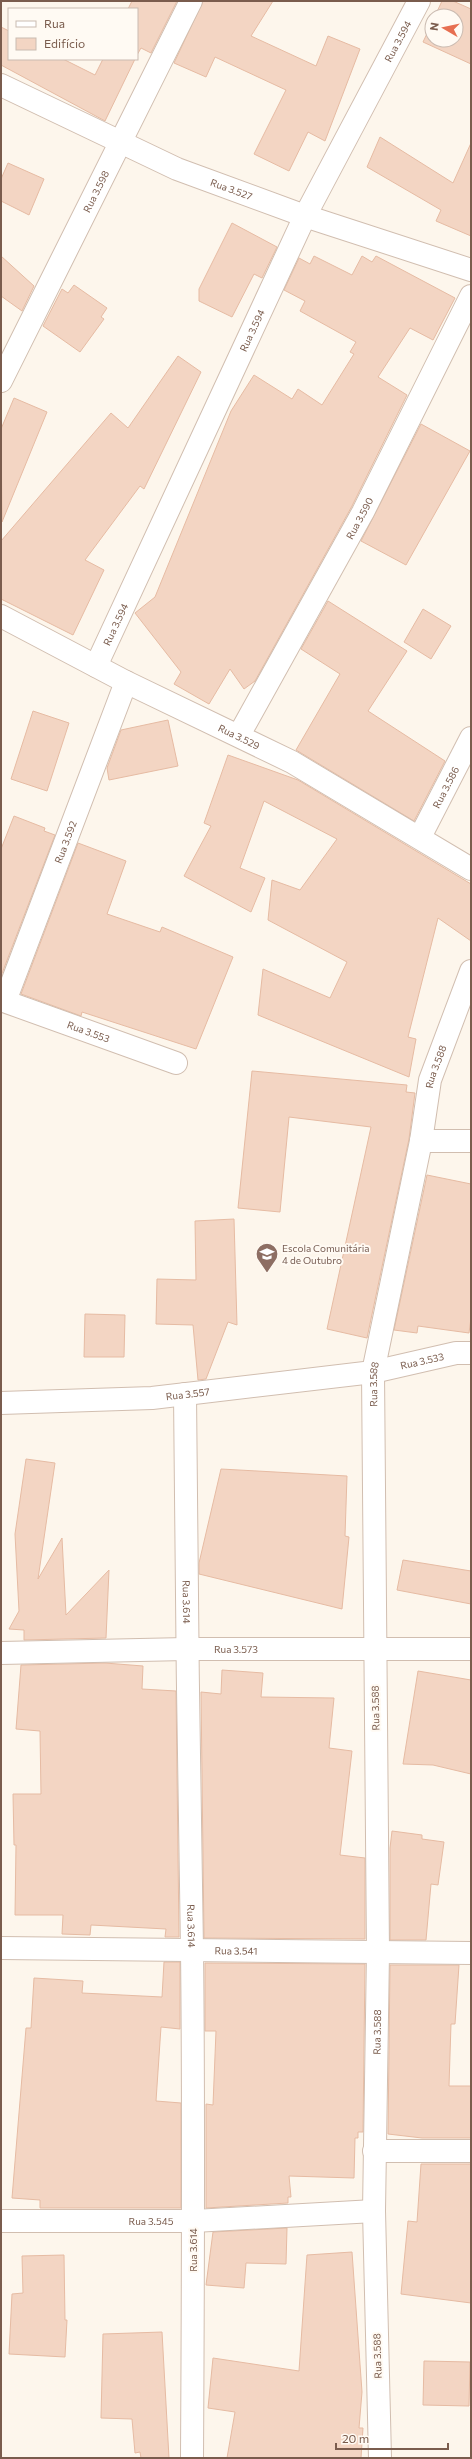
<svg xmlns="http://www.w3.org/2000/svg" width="472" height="2459" font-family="Commissioner,sans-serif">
	<rect width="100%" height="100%" fill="#fdf6ec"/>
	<!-- building -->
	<path fill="#f3d5c3" stroke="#e6bba3" d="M132,1H177L151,53L141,48L137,55V9H128Z
		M203,1H273L251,36L316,66L328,36L360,49L325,141L308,132L289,171L254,154L286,90L215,57L206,77L174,63Z
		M442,1H453L471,9V64L423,42L432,23V40H456V16H435Z
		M1,27L9,31V59H63L95,75L103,59H135L105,121L1,65Z
		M380,137L453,183L471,143V236L436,221L441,210L367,167Z
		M8,163L44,179L29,215L1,201V179Z
		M232,223L277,247L262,278L254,274L232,317L199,301V289Z
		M1,256L34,286L22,311L1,296Z
		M314,256L352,275L362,256L372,262L376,256L455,298L433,340L410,328L378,377L407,395L352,506L255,681L244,689L230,669L209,704L174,684L181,672L135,613L155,597L231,411L254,375L292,399L298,389L322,405L354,354L350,352L356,342L300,311L305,301L284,290L299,258L310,264Z
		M74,285L107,308L101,317L104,319L80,352L43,326L62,289L68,293Z
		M178,356L201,372L144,489L140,486L85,560L104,570L73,635L1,599V541L111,413L128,428Z
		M14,398L47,412L2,522L1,429Z
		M421,424L470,451L406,565L361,541Z
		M328,601L407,651L368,711L445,761L414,821L296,750L340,674L301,649Z
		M423,609L451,626L431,659L404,642Z
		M33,711L69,723L47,791L11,779Z
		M168,720L178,766L109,780L107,768L121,730Z
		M228,755L298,780L471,884V941L438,918L408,1037L416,1039L409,1077L258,1015L263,969L330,998L347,962L268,920L272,880L300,890L337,839L264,801L240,868L265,878L251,912L184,876L211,826L204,823Z
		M14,816L45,828L44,831L55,835L1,976V849Z
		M78,843L126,861L107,914L160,932L162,927L233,957L196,1049L82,1012L81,1016L21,994Z
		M252,1071L407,1085L406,1092L415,1093L409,1139L367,1338L327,1329L371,1127L289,1117L280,1212L238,1208Z
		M427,1175L471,1184V1318L469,1333L418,1326L417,1333L394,1330Z
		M234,1219L237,1325L228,1322L206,1379L198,1380L193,1325L156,1324L157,1279L196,1280L195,1221Z
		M85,1314L125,1315L124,1357H84Z
		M26,1459L55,1463L38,1579L62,1538L66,1615L109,1570L106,1638L24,1640V1630L9,1629L19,1611L15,1534Z
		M221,1469L347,1476L345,1536L349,1537L342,1609L199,1574V1563Z
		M403,1560L471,1571V1604L397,1590Z
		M105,1663L143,1666L142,1689L176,1691L179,1937H165L166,1929L91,1925L90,1935L62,1934L63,1915H15L16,1845H14L13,1794H41L40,1731L16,1729L21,1665Z
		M222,1670L263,1673L261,1697L334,1698L329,1748L352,1751L340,1855L365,1858V1939L204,1938L201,1692L221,1694Z
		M418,1671L471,1680V1774L433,1765L403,1764Z
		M392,1831L422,1835V1839L444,1842L438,1885L431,1884L426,1940H390V1848Z
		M164,1962H180V2029L161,2027L156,2101L181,2103V2208H40V2200L12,2198L26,2028H31L34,1978L83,1981L82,1993L162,1997Z
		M205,1963L365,1964L363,2132H358V2138H355L354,2178L289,2176L291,2197H288V2203L206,2208V2104L213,2105L216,2031H205Z
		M390,1965H459L455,2024H451L449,2086H471V2138H422L388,2134Z
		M421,2164H471V2303L401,2294L408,2221L417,2222Z
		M287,2228L286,2264L246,2263L244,2288L206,2285L213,2232Z
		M352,2252L362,2392L359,2428H363L361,2458H227L235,2412L208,2408L213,2358L299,2371L307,2255Z
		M64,2255L65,2320H67L65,2357L9,2354L12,2294L23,2293L22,2256Z
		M162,2332L169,2458H141L140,2452L135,2453L132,2419L101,2418L103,2334Z
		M424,2361L470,2362L469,2406L423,2405Z"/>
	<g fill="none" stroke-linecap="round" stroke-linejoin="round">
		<!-- street casing -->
		<g stroke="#d1beb0" stroke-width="24">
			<g id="street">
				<path id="s1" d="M1,85L177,169L305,216L471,270"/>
				<path id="s2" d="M1,381L191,1"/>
				<path id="s3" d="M1,616L126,682L292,762L471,869"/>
				<path id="s4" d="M96,666L305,216L419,1"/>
				<path id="s5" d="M239,735L363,512L471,296"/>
				<path id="s6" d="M420,837L471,738"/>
				<path id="s7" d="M1,1000L176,1063"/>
				<path id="s8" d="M5,1001L126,682"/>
				<path d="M421,1141H471"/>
				<path id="s9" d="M185,1394C186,1579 189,1765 192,1950C194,2119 193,2289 192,2458"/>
				<path id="s10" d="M1,1403L152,1398L373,1372L456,1353H471"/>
				<path id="s11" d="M1,1653L186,1649H471"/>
				<path id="s12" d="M1,1948L471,1953"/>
				<path d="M374,2151H471"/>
				<path id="s13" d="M1,2221H194L374,2211"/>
				<path id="s14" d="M380,2458L374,2211L378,1952L373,1372L421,1141L430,1080L471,971"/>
			</g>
		</g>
		<!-- street -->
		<use href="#street" stroke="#fff" stroke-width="22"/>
	</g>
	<!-- icons -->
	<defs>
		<g id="school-pin" transform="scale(1.15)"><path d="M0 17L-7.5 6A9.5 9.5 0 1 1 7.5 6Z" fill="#8d6e63" stroke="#fffaf3"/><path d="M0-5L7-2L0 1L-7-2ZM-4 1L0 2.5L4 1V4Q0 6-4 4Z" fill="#fff"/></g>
	</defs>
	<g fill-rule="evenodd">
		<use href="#school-pin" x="267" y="1254"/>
	</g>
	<g text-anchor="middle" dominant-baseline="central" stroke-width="4" stroke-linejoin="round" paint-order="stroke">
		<!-- street labels -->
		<g font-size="10" fill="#7a5c4d" stroke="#fffaf3">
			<text stroke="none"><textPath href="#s4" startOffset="694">Rua 3.594</textPath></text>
			<text stroke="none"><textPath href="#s1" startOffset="253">Rua 3.527</textPath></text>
			<text stroke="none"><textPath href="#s2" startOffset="212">Rua 3.598</textPath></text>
			<text stroke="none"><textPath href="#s4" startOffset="370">Rua 3.594</textPath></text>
			<text stroke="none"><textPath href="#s5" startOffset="248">Rua 3.590</textPath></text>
			<text stroke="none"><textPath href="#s4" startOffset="46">Rua 3.594</textPath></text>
			<text stroke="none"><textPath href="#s3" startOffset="267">Rua 3.529</textPath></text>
			<text stroke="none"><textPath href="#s6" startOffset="56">Rua 3.586</textPath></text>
			<text stroke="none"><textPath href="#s8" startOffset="170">Rua 3.592</textPath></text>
			<text stroke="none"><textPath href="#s7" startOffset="93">Rua 3.553</textPath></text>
			<text stroke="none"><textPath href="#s14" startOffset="1398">Rua 3.588</textPath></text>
			<text stroke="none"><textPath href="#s10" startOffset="424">Rua 3.533</textPath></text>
			<text stroke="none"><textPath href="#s14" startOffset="1074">Rua 3.588</textPath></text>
			<text stroke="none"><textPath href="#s10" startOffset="187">Rua 3.557</textPath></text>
			<text stroke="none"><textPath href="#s9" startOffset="208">Rua 3.614</textPath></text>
			<text stroke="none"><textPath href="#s11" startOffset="235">Rua 3.573</textPath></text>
			<text transform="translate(375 1708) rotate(-91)">Rua 3.588</text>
			<text stroke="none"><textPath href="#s9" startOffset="532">Rua 3.614</textPath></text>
			<text stroke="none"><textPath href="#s12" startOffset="235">Rua 3.541</textPath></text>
			<text stroke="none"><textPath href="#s14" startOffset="426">Rua 3.588</textPath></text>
			<text stroke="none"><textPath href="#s13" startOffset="150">Rua 3.545</textPath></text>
			<text transform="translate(193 2250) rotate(-90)">Rua 3.614</text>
			<text transform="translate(377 2356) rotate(-92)">Rua 3.588</text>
		</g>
		<!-- education labels -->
		<g font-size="10" fill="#785e54" stroke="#fffaf3" text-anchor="start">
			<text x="282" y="1248">Escola Comunitária<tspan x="282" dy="12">4 de Outubro</tspan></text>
		</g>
	</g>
	<!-- border -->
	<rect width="472" height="2459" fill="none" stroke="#7a5c4d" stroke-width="4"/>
	<!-- legend -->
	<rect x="8" y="8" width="130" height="52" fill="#fffaf3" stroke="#cabbb1"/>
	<rect x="16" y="21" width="20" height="6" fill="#ffffff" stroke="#cabbb1"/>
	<text x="44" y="28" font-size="12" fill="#7a5c4d">Rua</text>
	<rect x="16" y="38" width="20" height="12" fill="#f3d5c3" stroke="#cabbb1"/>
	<text x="44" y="48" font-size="12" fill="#7a5c4d">Edifício</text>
	<!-- north arrow -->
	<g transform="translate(444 28) rotate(279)"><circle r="19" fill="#fffaf3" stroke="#cabbb1"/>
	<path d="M0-3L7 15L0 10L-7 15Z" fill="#e76f51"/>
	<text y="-6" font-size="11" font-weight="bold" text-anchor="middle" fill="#7a5c4d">N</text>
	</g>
	<!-- scale -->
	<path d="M336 2443v6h112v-6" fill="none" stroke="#7a5c4d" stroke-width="2"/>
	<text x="342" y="2443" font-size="12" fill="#7a5c4d" stroke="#fffaf3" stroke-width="3" paint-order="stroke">20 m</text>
</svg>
